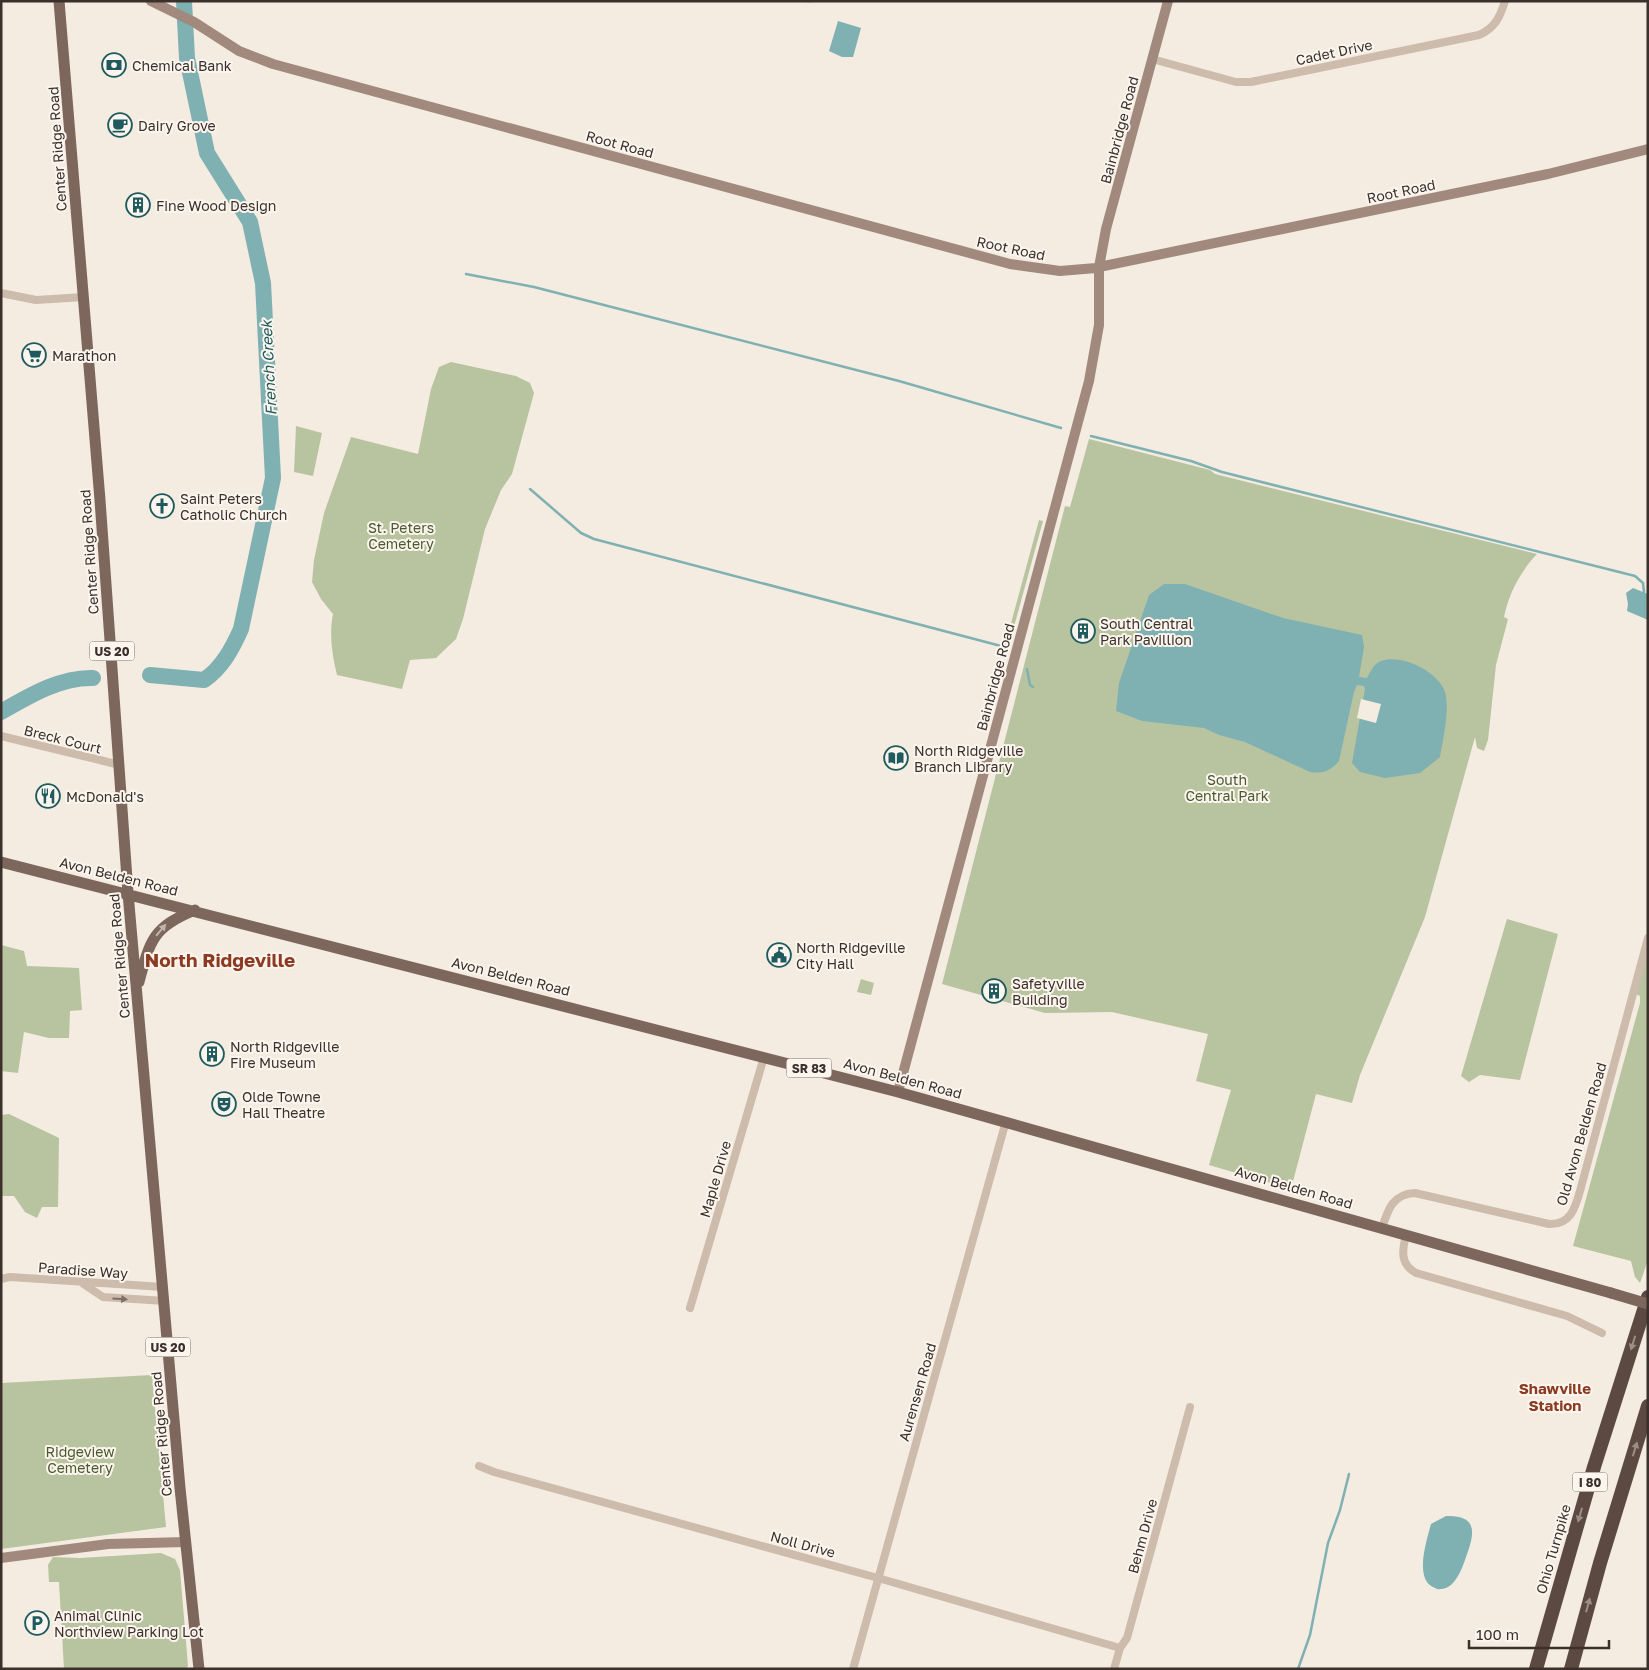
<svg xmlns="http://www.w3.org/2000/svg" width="1649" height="1670" font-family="'Golos Text',sans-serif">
	<rect width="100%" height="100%" fill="#f4ebe1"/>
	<!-- green -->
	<path fill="#b8c4a0" d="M451,362L516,376L530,383L534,393L512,474L501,490L485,529L463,619L456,639L436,658L410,660L402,689L337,675C332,655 329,634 333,614L321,599L312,582L314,560L324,513L351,437L418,454L431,389L439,367Z
		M296,426L322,433L313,476L294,472Z
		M1089,439L1210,470L1215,474L1537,554C1520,572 1509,593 1504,617L1508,619L1496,665L1488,740L1484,751L1477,748L1475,737L1425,917L1360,1075L1352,1103L1316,1094L1291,1189L1209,1165L1231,1090L1196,1081L1208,1034L1112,1012L1045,1013L942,984L1065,506L1070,507Z
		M1039,520L1043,521L1007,652L1004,649Z
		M1507,919L1558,934L1520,1080L1480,1075L1469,1082L1461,1076Z
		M1,945L24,951L27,966L79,968L82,1010L70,1011L69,1038H49L24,1032L18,1073L1,1071Z
		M1648,948V1260L1640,1283L1635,1277L1631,1261L1573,1246L1640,1003V996L1636,994Z
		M861,979L874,983L871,995L857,992Z
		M9,1114L59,1138L58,1207H42L37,1218L25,1212L14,1196H1V1115Z
		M152,1375L166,1527L1,1549V1383Z
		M161,1553L175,1559L180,1570L188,1666L186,1669H64L59,1582H49L48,1565L53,1557L80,1558Z"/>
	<!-- water -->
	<path fill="#7fb0b2" d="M838,21L861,28L853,57H842L829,51Z
		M1164,584H1185L1283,618L1362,635L1364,647L1359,677L1367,678C1369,674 1372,668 1375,665C1393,649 1438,670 1445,692C1450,710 1443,739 1440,757L1420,773L1385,778L1360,772L1352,763L1365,689L1364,686L1357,685L1354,692L1339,761C1331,771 1322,774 1310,772L1245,742L1219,735L1204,728L1142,721L1116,711L1119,683L1149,595Z
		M1633,588L1648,594V620L1627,611L1628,604L1626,593Z
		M1446,1516C1478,1515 1475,1533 1466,1557C1463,1566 1459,1577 1452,1584C1448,1588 1440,1591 1435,1588C1413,1580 1427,1540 1431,1524Z"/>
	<!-- pier -->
	<path fill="#f4ebe1" d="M1361,699L1381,704L1376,723L1357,718Z"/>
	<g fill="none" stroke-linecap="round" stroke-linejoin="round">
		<!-- stream -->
		<path stroke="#7fb0b2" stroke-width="2.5" d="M807,1H813
			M466,274L534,287L899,381L1061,428
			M1091,436L1191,461L1222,472L1635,576L1643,583L1644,592
			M530,489L581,533L594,539L1001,646L1004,653
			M1027,669L1030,685L1033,687
			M1298,1669L1310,1635L1328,1543L1340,1510L1349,1474"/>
		<!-- river -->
		<path stroke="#7fb0b2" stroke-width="16" d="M150,675L204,680C222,668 232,649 241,629L273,478L263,283L250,222L207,153L187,58L184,1
			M1,712C29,696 60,677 93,678"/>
		<!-- street -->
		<path stroke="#cdbbac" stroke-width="8" d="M1152,59L1236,82H1251L1479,35C1495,28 1500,17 1505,1
			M1,293L36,300L84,297
			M1,736L120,765
			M1382,1228C1388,1209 1393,1194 1415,1193L1549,1224C1570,1225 1575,1209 1580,1191L1648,938
			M1406,1235C1402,1251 1400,1264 1416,1273L1567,1316L1602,1333
			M1,1279L10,1277L163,1287
			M82,1283L103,1297L165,1301
			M690,1308L764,1057
			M479,1466L494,1472L878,1578L1120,1648
			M853,1669L1006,1121
			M1114,1669L1120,1648L1127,1638L1190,1407"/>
		<!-- secondary -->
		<path stroke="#a18a7d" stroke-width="10" d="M151,1L194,22L239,51L273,64L1010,264L1060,271L1096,268
			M1099,267L1548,174L1648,149
			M898,1092L1089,381L1099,325V267L1106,229L1168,1
			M1,1558L108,1544L186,1542"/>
		<!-- primary -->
		<path stroke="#7d675c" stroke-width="11" d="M59,1L100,500L128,893L180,1488L199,1669
			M1,862L898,1092L1611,1293
			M139,982C150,940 153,927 195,910"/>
		<!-- highway -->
		<path stroke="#5c4a42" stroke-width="14" d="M1536,1669L1594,1467L1648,1297
			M1571,1669L1600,1563L1648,1406"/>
		<!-- primary-bridge -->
		<path stroke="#7d675c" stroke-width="11" d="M1611,1293L1648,1304"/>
	</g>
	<!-- one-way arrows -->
	<defs><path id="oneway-solid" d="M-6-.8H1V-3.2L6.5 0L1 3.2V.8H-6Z" transform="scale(1.25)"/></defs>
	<use fill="#c2b5ac" href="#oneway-solid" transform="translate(161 930) rotate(-50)"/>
	<use fill="#7d6f65" href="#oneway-solid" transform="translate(120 1299) rotate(4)"/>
	<g fill="#9c8e87">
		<use href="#oneway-solid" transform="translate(1633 1343) rotate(107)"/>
		<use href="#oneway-solid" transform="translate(1635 1449) rotate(-73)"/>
		<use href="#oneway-solid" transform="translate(1580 1515) rotate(106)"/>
		<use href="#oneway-solid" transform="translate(1588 1605) rotate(-75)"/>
	</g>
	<!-- icons -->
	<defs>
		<g id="bank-ring" transform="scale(1.25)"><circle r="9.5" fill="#fbf5ee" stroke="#1f5a5e" stroke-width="1.5"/><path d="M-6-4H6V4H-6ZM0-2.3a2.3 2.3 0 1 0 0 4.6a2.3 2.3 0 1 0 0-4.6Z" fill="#1f5a5e"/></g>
		<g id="cafe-ring" transform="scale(1.25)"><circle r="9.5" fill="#fbf5ee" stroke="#1f5a5e" stroke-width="1.5"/><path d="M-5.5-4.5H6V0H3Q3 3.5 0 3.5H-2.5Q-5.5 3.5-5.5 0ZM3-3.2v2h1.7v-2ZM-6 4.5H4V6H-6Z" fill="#1f5a5e"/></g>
		<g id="building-ring" transform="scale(1.25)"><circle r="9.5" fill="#fbf5ee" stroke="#1f5a5e" stroke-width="1.5"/><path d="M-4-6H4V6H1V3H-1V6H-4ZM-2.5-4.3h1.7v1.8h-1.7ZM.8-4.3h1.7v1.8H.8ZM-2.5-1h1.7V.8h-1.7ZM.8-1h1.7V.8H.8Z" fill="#1f5a5e"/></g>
		<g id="supermarket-ring" transform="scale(1.25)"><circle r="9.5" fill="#fbf5ee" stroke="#1f5a5e" stroke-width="1.5"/><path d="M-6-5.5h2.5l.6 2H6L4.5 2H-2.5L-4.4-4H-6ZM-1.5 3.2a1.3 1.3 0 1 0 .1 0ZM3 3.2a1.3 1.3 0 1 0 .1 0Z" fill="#1f5a5e"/></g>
		<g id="church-ring" transform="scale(1.25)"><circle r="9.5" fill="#fbf5ee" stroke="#1f5a5e" stroke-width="1.5"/><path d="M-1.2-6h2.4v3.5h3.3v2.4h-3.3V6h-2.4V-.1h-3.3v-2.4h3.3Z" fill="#1f5a5e"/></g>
		<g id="library-ring" transform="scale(1.25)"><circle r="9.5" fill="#fbf5ee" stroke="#1f5a5e" stroke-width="1.5"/><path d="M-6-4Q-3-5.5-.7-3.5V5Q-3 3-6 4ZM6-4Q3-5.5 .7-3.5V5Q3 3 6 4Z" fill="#1f5a5e"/></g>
		<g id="restaurant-ring" transform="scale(1.25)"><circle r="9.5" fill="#fbf5ee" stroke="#1f5a5e" stroke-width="1.5"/><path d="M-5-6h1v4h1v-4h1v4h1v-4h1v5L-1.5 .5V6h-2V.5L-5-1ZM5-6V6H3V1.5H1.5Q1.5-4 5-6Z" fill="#1f5a5e"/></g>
		<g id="civic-ring" transform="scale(1.25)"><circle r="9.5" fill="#fbf5ee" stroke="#1f5a5e" stroke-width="1.5"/><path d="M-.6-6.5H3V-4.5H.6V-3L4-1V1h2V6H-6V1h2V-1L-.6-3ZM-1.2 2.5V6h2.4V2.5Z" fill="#1f5a5e"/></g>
		<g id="theatre-ring" transform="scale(1.25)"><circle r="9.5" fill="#fbf5ee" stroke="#1f5a5e" stroke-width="1.5"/><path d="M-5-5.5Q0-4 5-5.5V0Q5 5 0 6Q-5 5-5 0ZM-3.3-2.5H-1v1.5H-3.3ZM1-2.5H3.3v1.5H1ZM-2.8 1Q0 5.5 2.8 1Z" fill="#1f5a5e"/></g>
		<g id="parking-ring" transform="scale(1.25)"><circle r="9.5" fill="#fbf5ee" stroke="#1f5a5e" stroke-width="1.5"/><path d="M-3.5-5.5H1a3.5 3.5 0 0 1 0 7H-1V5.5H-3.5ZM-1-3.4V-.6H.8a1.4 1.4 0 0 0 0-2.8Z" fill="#1f5a5e"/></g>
	</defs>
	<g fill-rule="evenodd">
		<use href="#bank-ring" x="114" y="65"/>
		<use href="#cafe-ring" x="120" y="125"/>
		<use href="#building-ring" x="138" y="205"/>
		<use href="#supermarket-ring" x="34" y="355"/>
		<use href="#church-ring" x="162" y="506"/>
		<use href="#building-ring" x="1083" y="631"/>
		<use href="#library-ring" x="896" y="758"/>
		<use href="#restaurant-ring" x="48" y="796"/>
		<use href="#civic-ring" x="779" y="955"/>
		<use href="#building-ring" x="994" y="991"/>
		<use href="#building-ring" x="212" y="1054"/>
		<use href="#theatre-ring" x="224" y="1104"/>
		<use href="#parking-ring" x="37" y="1623"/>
	</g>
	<g text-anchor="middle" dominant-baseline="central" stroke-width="4" stroke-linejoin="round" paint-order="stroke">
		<!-- shield labels -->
		<g fill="#fbf5ee" stroke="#756b66" stroke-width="1">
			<rect x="89.5" y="641.5" width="45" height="19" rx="4"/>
			<rect x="786.5" y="1058.5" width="45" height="19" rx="4"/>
			<rect x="145.5" y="1337.5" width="45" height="19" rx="4"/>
			<rect x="1572.5" y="1472.5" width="35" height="19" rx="4"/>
		</g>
		<g font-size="12" font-weight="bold" fill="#3b302b">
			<text x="112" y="651">US 20</text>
			<text x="809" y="1068">SR 83</text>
			<text x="168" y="1347">US 20</text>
			<text x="1590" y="1482">I 80</text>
		</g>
		<!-- street labels -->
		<g font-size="14" fill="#3b302b" stroke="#fbf5ee">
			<text transform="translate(1334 52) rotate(-12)">Cadet Drive</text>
			<text transform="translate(1119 130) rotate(-75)">Bainbridge Road</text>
			<text transform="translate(620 144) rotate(15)">Root Road</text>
			<text transform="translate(57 149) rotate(-94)">Center Ridge Road</text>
			<text transform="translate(1401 191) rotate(-12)">Root Road</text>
			<text transform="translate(1011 248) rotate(12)">Root Road</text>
			<text transform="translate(89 552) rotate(-94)">Center Ridge Road</text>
			<text transform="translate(995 677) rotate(-75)">Bainbridge Road</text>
			<text transform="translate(63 739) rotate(14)">Breck Court</text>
			<text transform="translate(119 876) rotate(14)">Avon Belden Road</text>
			<text transform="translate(119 956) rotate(-95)">Center Ridge Road</text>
			<text transform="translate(511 976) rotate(14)">Avon Belden Road</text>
			<text transform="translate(903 1078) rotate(15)">Avon Belden Road</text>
			<text transform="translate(1581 1134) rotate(-74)">Old Avon Belden Road</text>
			<text transform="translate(715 1179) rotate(-74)">Maple Drive</text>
			<text transform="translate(1294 1187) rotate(16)">Avon Belden Road</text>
			<text transform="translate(83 1270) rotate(4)">Paradise Way</text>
			<text transform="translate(917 1392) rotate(-74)">Aurensen Road</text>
			<text transform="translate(161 1434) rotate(-95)">Center Ridge Road</text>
			<text transform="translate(1142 1536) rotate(-75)">Behm Drive</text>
			<text transform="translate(803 1544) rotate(15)">Noll Drive</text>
			<text transform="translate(1553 1549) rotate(-74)">Ohio Turnpike</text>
		</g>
		<!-- poi labels -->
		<g font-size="14" fill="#3b302b" stroke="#fbf5ee" text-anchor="start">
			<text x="132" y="65">Chemical Bank</text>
			<text x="138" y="125">Dairy Grove</text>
			<text x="156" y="205">Fine Wood Design</text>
			<text x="52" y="355">Marathon</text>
			<text x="180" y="498">Saint Peters<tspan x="180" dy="16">Catholic Church</tspan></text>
			<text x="1100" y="623">South Central<tspan x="1100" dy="16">Park Pavillion</tspan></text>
			<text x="914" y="750">North Ridgeville<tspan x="914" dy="16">Branch Library</tspan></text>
			<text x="66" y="796">McDonald's</text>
			<text x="796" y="947">North Ridgeville<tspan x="796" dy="16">City Hall</tspan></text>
			<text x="1012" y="983">Safetyville<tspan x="1012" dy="16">Building</tspan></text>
			<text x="230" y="1046">North Ridgeville<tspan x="230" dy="16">Fire Museum</tspan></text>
			<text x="242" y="1096">Olde Towne<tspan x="242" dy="16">Hall Theatre</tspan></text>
			<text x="54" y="1615">Animal Clinic<tspan x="54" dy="16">Northview Parking Lot</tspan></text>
		</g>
		<!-- park labels -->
		<g font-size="14" fill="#4a5a2e" stroke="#fbf5ee">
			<text x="401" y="527">St. Peters<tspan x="401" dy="16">Cemetery</tspan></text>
			<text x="1227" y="779">South<tspan x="1227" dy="16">Central Park</tspan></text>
			<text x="80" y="1451">Ridgeview<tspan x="80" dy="16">Cemetery</tspan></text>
		</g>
		<!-- water labels -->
		<g font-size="15" font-style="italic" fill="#1f5a5e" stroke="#fbf5ee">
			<text transform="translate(268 368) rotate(-93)">French Creek</text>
		</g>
		<!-- neighbourhood labels -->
		<g font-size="15" font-weight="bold" fill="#8c3b22" stroke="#fbf5ee">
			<text x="1555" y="1388">Shawville<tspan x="1555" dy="17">Station</tspan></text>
		</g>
		<!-- district labels -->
		<g font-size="19" font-weight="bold" fill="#8c3b22" stroke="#fbf5ee">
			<text x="220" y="959">North Ridgeville</text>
		</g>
	</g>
	<!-- border -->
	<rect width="1649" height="1670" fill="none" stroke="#3b302b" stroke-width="5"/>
	<!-- scale -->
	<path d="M1469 1640v8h140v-8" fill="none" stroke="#3b302b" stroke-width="2.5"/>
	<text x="1476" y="1640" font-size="15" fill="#3b302b" stroke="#fbf5ee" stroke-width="4" paint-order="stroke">100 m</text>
</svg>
